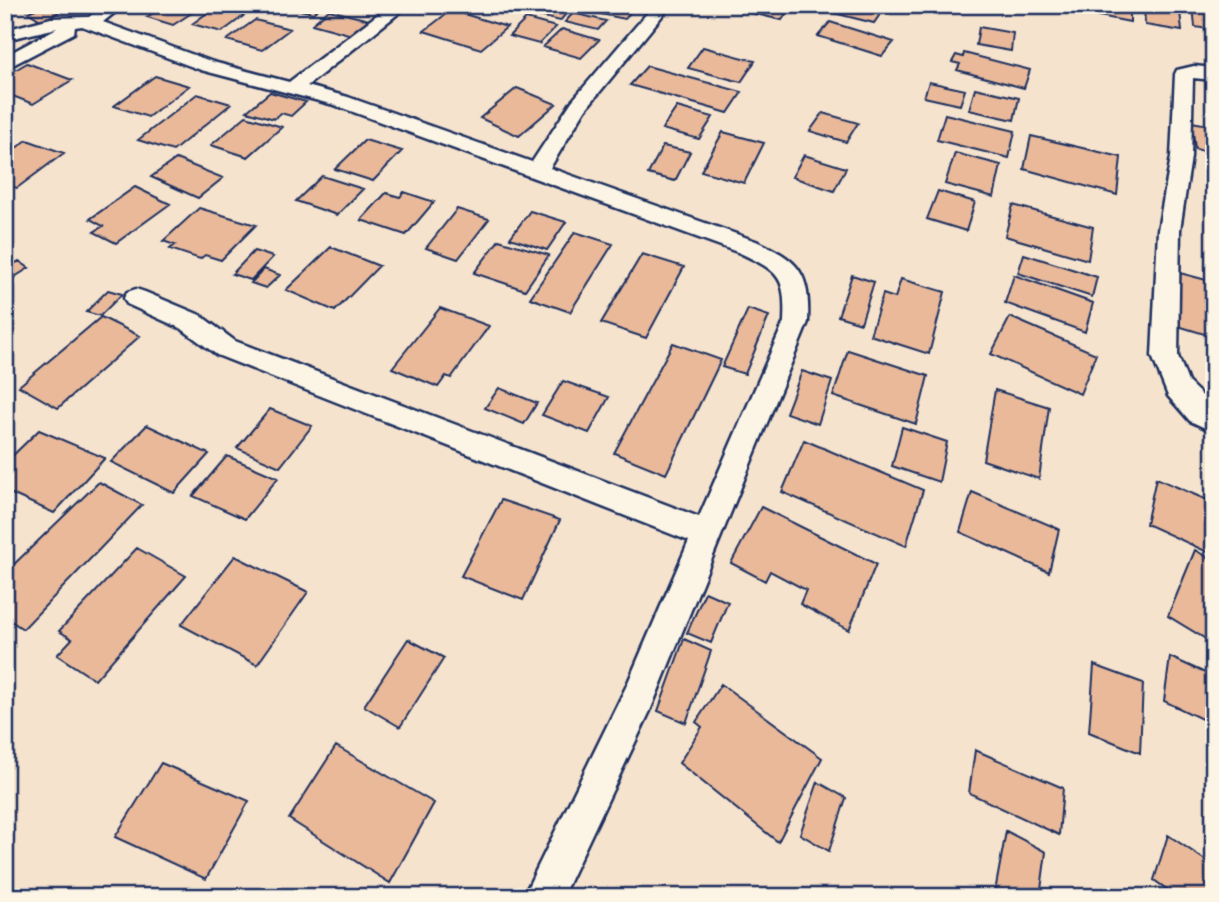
<svg xmlns="http://www.w3.org/2000/svg" width="1219" height="902" font-family="Caveat,sans-serif">
	<rect width="100%" height="100%" fill="#f6e3ce"/>
	<filter id="ink" filterUnits="userSpaceOnUse"><feTurbulence type="fractalNoise" baseFrequency=".0143" numOctaves="2"/><feDisplacementMap in="SourceGraphic" scale="14" xChannelSelector="R" yChannelSelector="G"/><feConvolveMatrix kernelMatrix="1 2 1 2 8 2 1 2 1" color-interpolation-filters="sRGB"/></filter>
	<g filter="url(#ink)">
		<!-- building -->
		<path fill="#e9b99a" stroke="#1b2f5e" stroke-width="2" d="M45,5H72L42,21L28,12Z
			M166,5H204L173,25L147,17Z
			M218,5H255L257,6L222,32L192,24Z
			M293,5H313L321,7L313,13L290,8Z
			M540,5H547L569,10L560,21L531,14Z
			M573,5H636L625,19L571,8Z
			M751,5H791L782,20L747,12Z
			M820,5H880L885,7L874,23L818,9Z
			M1090,5H1130V22L1089,14Z
			M1144,5L1180,11L1182,31L1145,25Z
			M1193,5L1214,9V30L1195,27Z
			M329,10L369,20L352,35L312,24Z
			M451,10L507,27L481,49L424,31Z
			M573,13L606,21L598,30L565,22Z
			M526,19L556,27L539,44L509,36Z
			M255,20L290,29L262,50L227,40Z
			M830,22L894,42L882,56L818,36Z
			M979,27L1013,33L1011,51L976,45Z
			M562,29L599,40L581,58L543,47Z
			M703,47L755,61L741,82L688,68Z
			M964,53L1030,70L1024,88L957,70L960,64L952,62L956,55L963,57Z
			M27,63L72,80L33,104L5,93V76Z
			M647,66L742,92L728,113L630,85Z
			M155,76L189,86L148,117L114,106Z
			M929,82L965,90L960,105L924,97Z
			M517,88L556,104L519,136L480,118Z
			M975,88L1019,98L1014,120L969,110Z
			M270,92L306,102L291,116L281,113L274,119L247,111Z
			M197,94L231,104L173,151L138,140Z
			M677,107L713,117L699,139L662,129Z
			M823,113L858,123L846,142L810,131Z
			M945,114L1015,131L1009,158L937,140Z
			M246,116L282,127L248,157L211,145Z
			M1192,122L1214,126V153L1195,149Z
			M723,132L764,143L744,183L701,171Z
			M1031,136L1121,157L1117,195L1024,169Z
			M27,140L64,153L17,188L5,184V156Z
			M365,140L402,151L373,181L335,169Z
			M663,146L690,152L675,181L648,174Z
			M955,153L1001,165L994,197L945,184Z
			M804,155L846,168L834,191L792,177Z
			M176,159L223,178L198,198L151,177Z
			M1207,168L1214,170V193L1207,192Z
			M322,176L363,189L337,215L296,201Z
			M135,187L170,204L116,243L94,232L103,226L90,219Z
			M938,191L975,202L966,231L927,219Z
			M404,192L434,202L406,235L361,220L386,193L400,197Z
			M1013,205L1093,227L1088,260L1005,236Z
			M199,208L256,225L221,260L205,255L200,259L170,249L175,245L163,241Z
			M457,209L489,219L458,259L426,248Z
			M530,211L566,222L547,250L510,238Z
			M575,232L613,244L570,312L530,298Z
			M499,240L549,255L525,290L474,273Z
			M331,247L379,266L335,311L286,290Z
			M254,251L273,257L251,280L232,274Z
			M642,254L684,267L646,338L601,323Z
			M1024,254L1097,277L1092,297L1018,273Z
			M19,261L29,268L5,283V270Z
			M264,269L280,275L266,288L251,283Z
			M1180,273L1214,282V337L1178,326Z
			M852,275L874,282L861,323L838,316Z
			M1014,275L1093,303L1085,332L1005,303Z
			M901,279L945,292L929,354L870,335L883,294L895,298Z
			M108,290L122,294L100,316L86,312Z
			M440,308L489,326L451,378L446,376L438,387L392,368Z
			M748,309L769,316L745,374L722,367Z
			M101,317L140,336L58,408L19,386Z
			M1010,317L1096,354L1080,394L991,354Z
			M673,343L721,360L666,474L614,453Z
			M848,350L928,376L916,424L833,396Z
			M802,371L832,381L818,424L786,413Z
			M563,381L609,397L589,433L542,415Z
			M499,388L537,403L524,424L485,408Z
			M995,390L1049,407L1039,479L983,460Z
			M270,409L312,426L280,467L237,448Z
			M147,425L209,454L174,493L111,462Z
			M902,427L947,442L939,482L892,466Z
			M39,430L105,458L54,513L5,491V463Z
			M804,440L923,490L906,546L782,492Z
			M227,456L278,478L245,519L193,496Z
			M1156,478L1214,503V555L1146,524Z
			M99,482L142,505L23,629L5,617V573Z
			M972,492L1059,529L1049,572L960,532Z
			M501,500L560,520L523,600L461,576Z
			M761,507L876,564L849,630L800,604L806,590L770,571L765,581L731,563Z
			M137,548L186,576L95,680L57,655L72,639L59,631Z
			M1195,550L1214,561V644L1168,616Z
			M235,556L308,592L257,665L181,625Z
			M705,592L728,602L711,643L687,633Z
			M408,639L444,658L400,727L364,706Z
			M684,639L711,651L686,723L658,711Z
			M1170,657L1214,677V725L1164,701Z
			M1094,665L1143,683L1140,753L1089,732Z
			M721,684L822,758L778,842L679,763L702,727L696,722Z
			M336,746L434,803L390,883L289,819Z
			M975,750L1063,788L1059,835L969,793Z
			M161,763L249,801L206,879L115,837Z
			M818,782L846,798L829,851L800,834Z
			M1006,831L1046,852L1040,897H994Z
			M1168,835L1214,866V897H1178L1154,880Z"/>
		<g fill="none" stroke-linecap="round" stroke-linejoin="round">
			<!-- street casing -->
			<g stroke="#1b2f5e" stroke-width="5">
				<path id="street" d="M104,5H124L103,22L213,62L289,82L390,5H409L307,86L348,97L532,162L572,101L654,5H671L585,110L550,168L756,241C800,261 810,273 808,322L650,711L562,897H523L626,687L689,541L217,355L182,329L127,304L124,298L127,292L136,289L145,292L200,315L235,341L699,517L784,322C786,277 780,272 740,253L334,105L201,70L82,26L75,27L74,33L5,69V56L57,28L5,40V30L51,18L89,17Z
					M1194,66L1214,68V80L1193,78L1191,157L1180,230L1178,356L1188,382L1214,407V432L1190,421L1168,396L1152,356L1158,230L1171,157L1175,74L1177,70Z"/>
			</g>
			<!-- street -->
			<use href="#street" fill="#fcf5e5" fill-rule="evenodd"/>
		</g>
	</g>
	<!-- margin -->
	<rect width="1219" height="902" fill="none" stroke="#fcf5e5" stroke-width="28"/>
	<rect x="14" y="14" width="1191" height="874" fill="none" stroke="#1b2f5e" stroke-width="2.5" filter="url(#ink)"/>
</svg>
